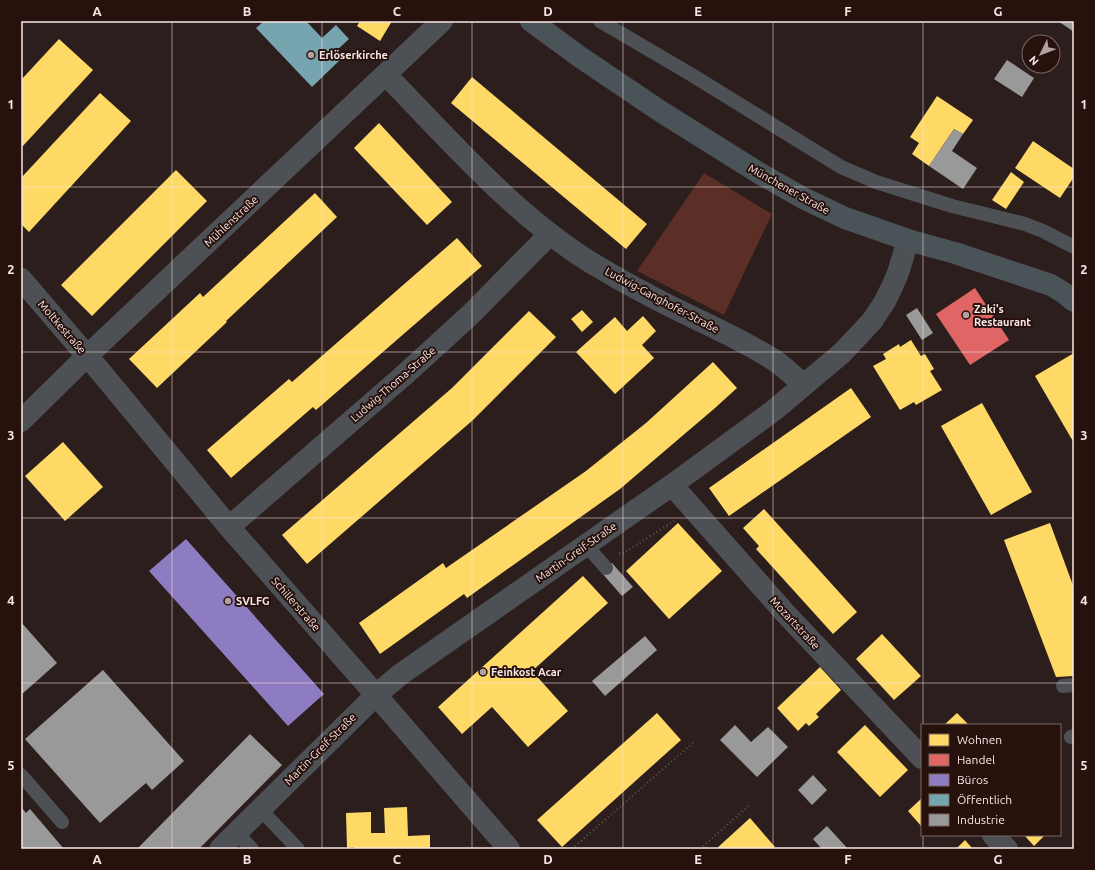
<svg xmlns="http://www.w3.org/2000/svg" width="1095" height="870" font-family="Ubuntu,sans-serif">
	<rect width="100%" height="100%" fill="#2b1e1c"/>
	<!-- green -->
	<path fill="#5b2e26" d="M704,173L772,214L724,315L637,271Z"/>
	<!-- homes -->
	<path fill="#ffd966" d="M360,21H392L380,41L357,26Z
		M59,39L93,70L21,148V80Z
		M472,77L647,224L626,249L451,103Z
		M100,93L131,121L29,232L21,224V178Z
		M937,96L973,120L963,134L954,129L929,166L912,154L919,143L910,137Z
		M379,123L452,202L427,225L354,148Z
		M1033,141L1074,169V177L1060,198L1015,168Z
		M176,170L207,201L92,316L61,285Z
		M1011,172L1024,182L1006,209L992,200Z
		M315,193L337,217L226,321L227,322L157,388L129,359L200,293L203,297Z
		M457,238L482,266L316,410L313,407L231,478L207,450L289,379L292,382Z
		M582,310L593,322L582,332L571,319Z
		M529,311L556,337L473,420L307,564L282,535L452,388Z
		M643,316L656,331L642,345L654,358L615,394L576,352L615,317L627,331Z
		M911,340L921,356L925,354L934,369L930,371L942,390L916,405L914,402L900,410L873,366L886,359L883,354L899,344L900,347Z
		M1074,353V443L1035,376Z
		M713,362L737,388L715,408L620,489L467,598L464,594L380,654L359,623L443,563L446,568L586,471L646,423Z
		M851,388L871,417L729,516L709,488Z
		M982,403L1032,492L991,515L941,426Z
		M63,442L103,487L65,521L25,476Z
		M764,509L857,612L833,634L756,549L759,546L743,528Z
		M678,523L722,571L669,619L626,571Z
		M1050,523L1074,588V676L1056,677L1004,540Z
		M583,576L608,603L532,671L568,711L528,747L492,707L462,734L438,707Z
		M882,634L921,676L894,700L856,659Z
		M820,667L841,690L816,714L819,717L809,726L806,723L798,731L777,708Z
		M657,713L681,740L562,847L537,820Z
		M957,713L969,725H944Z
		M865,725L908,770L880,797L837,752Z
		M922,798V827L908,811Z
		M407,807L408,836L430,835V849H354V847L347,848L346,813L371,812V833H385L384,808Z
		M750,818L775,847L772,849H716Z
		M1024,835H1045L1034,846Z
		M965,840L972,848L956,849Z"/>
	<!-- shops -->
	<path fill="#e06666" d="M975,288L1009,340L970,365L936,314Z"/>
	<!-- offices -->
	<path fill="#8e7cc3" d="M186,539L324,694L288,726L149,571Z"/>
	<!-- public -->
	<path fill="#76a5af" d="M262,21H306L322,38L336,25L349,39L336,51L342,58L312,87L256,28L263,22Z"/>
	<!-- industry -->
	<path fill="#999" d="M1058,21H1074V32Z
		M1007,60L1034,78L1022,97L994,79Z
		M954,129L963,134L952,151L977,168L963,189L929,166Z
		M917,308L933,333L922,340L906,315Z
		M612,563L633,587L622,596L601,572Z
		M21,622L57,663L21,695Z
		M645,636L657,650L605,696L592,681Z
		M103,670L184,761L152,790L146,783L100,823L25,739Z
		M735,725L751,742L768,727L788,747L757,777L720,740Z
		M250,734L282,765L199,849H137Z
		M813,775L827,790L812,805L798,790Z
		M21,807L26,813L30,809L64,849H21Z
		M827,826L848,849H822L813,839Z"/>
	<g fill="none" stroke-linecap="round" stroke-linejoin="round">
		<!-- path -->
		<path stroke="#525355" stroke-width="2.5" stroke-dasharray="1 3" stroke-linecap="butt" d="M619,553L622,554L674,521
			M572,849L695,741
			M700,849L751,804"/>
		<!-- lane -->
		<path stroke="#4d5156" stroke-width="14" d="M600,21L692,75L841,167L876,182L952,206L1025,224L1043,231L1074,247
			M586,545L606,568
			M1063,686L1074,685
			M1071,737L1074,736
			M21,775L62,822
			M260,809L298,849
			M237,833L252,849"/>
		<!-- street -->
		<path stroke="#4d5156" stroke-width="22" d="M386,75C451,141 512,213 590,262C607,272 625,283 643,292C684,315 729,332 769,357C782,364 793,376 804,385
			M21,279L100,371L229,527L376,695L509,849
			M21,421L87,356L442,21
			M672,485L785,613L922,758
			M229,527L402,377L470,315L550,234
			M993,835L1007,849
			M220,849L376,695L401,674L672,485L773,411L804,385L842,353L872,321L884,303L892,287L898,273L908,240"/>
		<!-- secondary -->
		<path stroke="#4a5358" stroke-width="22" d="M531,21L580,57L660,111L759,173L803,198L845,218L908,240L955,253L1051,285L1064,293L1074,301"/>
	</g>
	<!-- grid -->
	<path fill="none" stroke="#f8e7e4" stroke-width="1" stroke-opacity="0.55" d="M172,21V849M322,21V849M472,21V849M623,21V849M773,21V849M923,21V725M21,187H1074M21,352H1074M21,518H1074M21,683H1074M923,835V849"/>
	<!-- markers -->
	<g fill="#b0a19e" stroke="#27110d" stroke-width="1.5">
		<circle cx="311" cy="55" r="4"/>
		<circle cx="966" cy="315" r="4"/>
		<circle cx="228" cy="601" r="4"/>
		<circle cx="483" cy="672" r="4"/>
	</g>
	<g text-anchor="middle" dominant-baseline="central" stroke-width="4" stroke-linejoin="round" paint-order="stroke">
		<!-- poi labels -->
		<g font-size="11" font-weight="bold" fill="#f8e7e4" stroke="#27110d" text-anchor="start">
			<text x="319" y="55">Erlöserkirche</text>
			<text x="974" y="309">Zaki's<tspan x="974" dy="13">Restaurant</tspan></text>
			<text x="236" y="601">SVLFG</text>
			<text x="491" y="672">Feinkost Acar</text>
		</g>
		<!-- street labels -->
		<g font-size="11" fill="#f8e7e4" stroke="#27110d">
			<text transform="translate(789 189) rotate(29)">Münchener Straße</text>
			<text transform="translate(231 221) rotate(-43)">Mühlenstraße</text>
			<text transform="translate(662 300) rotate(28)">Ludwig-Ganghofer-Straße</text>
			<text transform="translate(62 327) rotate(49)">Moltkestraße</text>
			<text transform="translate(393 384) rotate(-41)">Ludwig-Thoma-Straße</text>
			<text transform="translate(576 552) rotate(-35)">Martin-Greif-Straße</text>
			<text transform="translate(296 604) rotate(49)">Schillerstraße</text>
			<text transform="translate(795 623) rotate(47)">Mozartstraße</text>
			<text transform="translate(320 749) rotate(-45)">Martin-Greif-Straße</text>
		</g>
	</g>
	<!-- border -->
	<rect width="1095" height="870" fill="none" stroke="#27110d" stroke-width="44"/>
	<!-- legend -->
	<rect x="921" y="724" width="140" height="112" fill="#27110d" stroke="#7b6763"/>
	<rect x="929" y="734" width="20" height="12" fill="#ffd966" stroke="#7b6763"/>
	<text x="957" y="744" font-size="12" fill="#f8e7e4">Wohnen</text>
	<rect x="929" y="754" width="20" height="12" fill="#e06666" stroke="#7b6763"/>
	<text x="957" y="764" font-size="12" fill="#f8e7e4">Handel</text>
	<rect x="929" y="774" width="20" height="12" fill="#8e7cc3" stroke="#7b6763"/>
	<text x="957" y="784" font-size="12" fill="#f8e7e4">Büros</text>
	<rect x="929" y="794" width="20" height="12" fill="#76a5af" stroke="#7b6763"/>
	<text x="957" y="804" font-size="12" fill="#f8e7e4">Öffentlich</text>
	<rect x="929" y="814" width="20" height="12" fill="#999999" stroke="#7b6763"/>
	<text x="957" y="824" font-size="12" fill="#f8e7e4">Industrie</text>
	<!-- north arrow -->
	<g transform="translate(1041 54) rotate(227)"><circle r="19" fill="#27110d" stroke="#7b6763"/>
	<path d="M0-3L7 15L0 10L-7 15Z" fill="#b0a19e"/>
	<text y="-6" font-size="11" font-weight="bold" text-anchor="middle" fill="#f8e7e4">N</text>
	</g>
	<rect x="22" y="22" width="1051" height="826" fill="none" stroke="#f8e7e4" stroke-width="1.5"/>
	<g font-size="13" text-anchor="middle" font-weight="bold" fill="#f8e7e4">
		<text x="97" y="16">A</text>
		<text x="247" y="16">B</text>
		<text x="397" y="16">C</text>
		<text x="548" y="16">D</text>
		<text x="698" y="16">E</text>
		<text x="848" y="16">F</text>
		<text x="998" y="16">G</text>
		<text x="11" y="109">1</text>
		<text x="1084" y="109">1</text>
		<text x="11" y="274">2</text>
		<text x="1084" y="274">2</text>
		<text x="11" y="440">3</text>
		<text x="1084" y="440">3</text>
		<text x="11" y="605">4</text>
		<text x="1084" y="605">4</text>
		<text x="11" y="770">5</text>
		<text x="1084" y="770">5</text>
		<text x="97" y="864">A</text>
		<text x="247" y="864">B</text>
		<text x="397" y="864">C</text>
		<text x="548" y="864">D</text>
		<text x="698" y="864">E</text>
		<text x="848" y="864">F</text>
		<text x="998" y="864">G</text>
	</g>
</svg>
